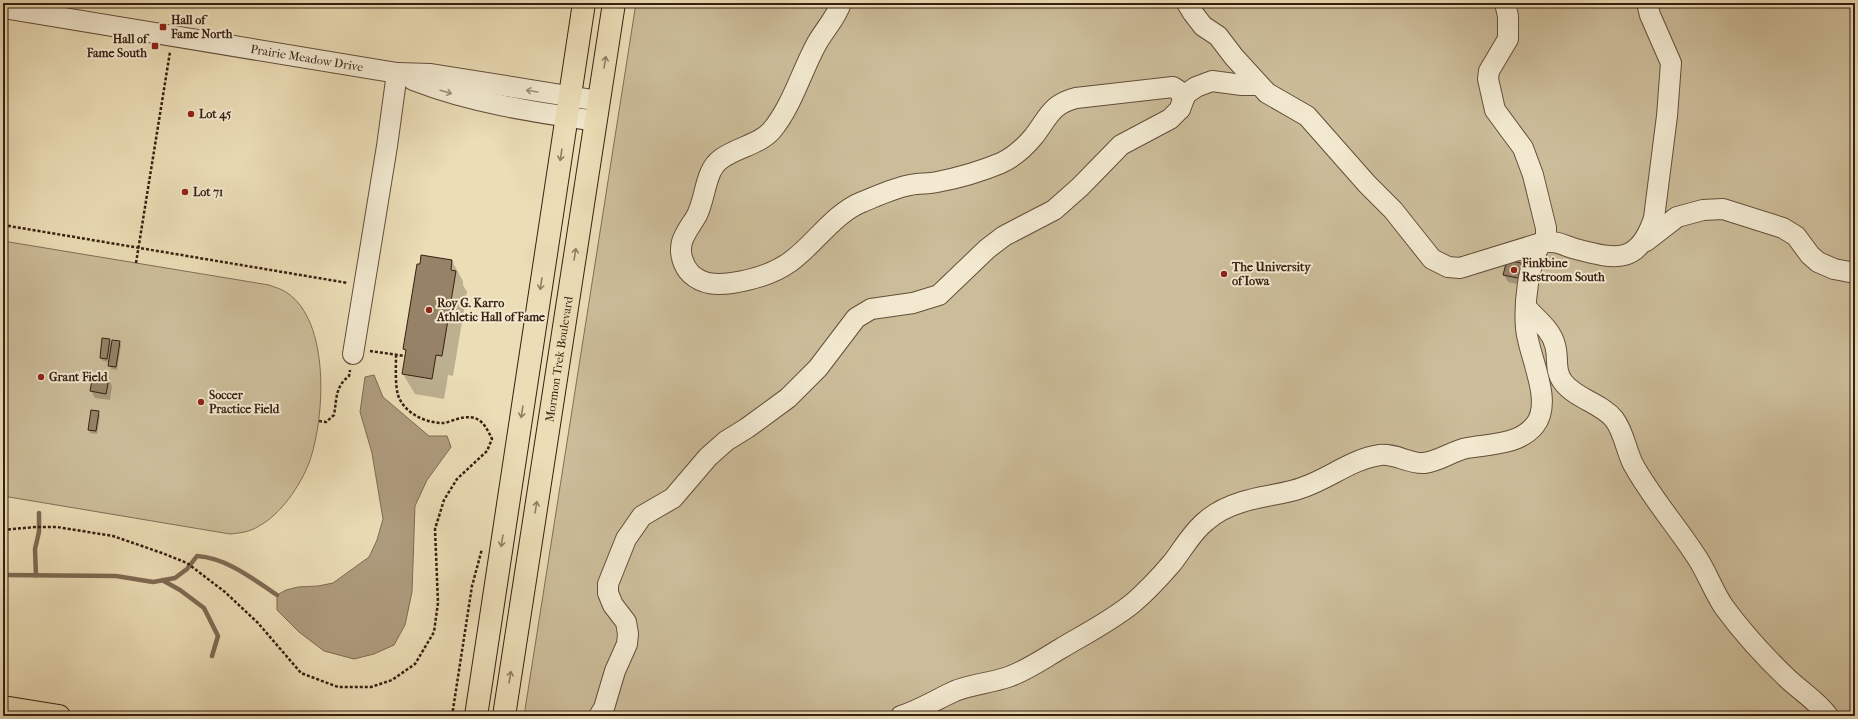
<svg xmlns="http://www.w3.org/2000/svg" width="1858" height="719" font-family="'IM FELL French Canon',serif">
	<rect width="100%" height="100%" fill="#ebddb6"/>
	<filter id="stains"><feTurbulence type="fractalNoise" baseFrequency=".005" numOctaves="4"/><feColorMatrix values="0 0 0 0 .2 0 0 0 0 .09 0 0 0 0 .02 0 0 0 .5 -.17"/></filter>
	<radialGradient id="worn" r=".72"><stop offset=".6" stop-color="#630" stop-opacity="0"/><stop offset="1" stop-color="#630" stop-opacity=".3"/></radialGradient>
	<!-- green -->
	<path fill="#ccbd9a" stroke="#826e56" d="M636,3H1855V716H524Z
		M3,241L269,285C274,287 281,289 286,292C331,321 325,419 309,463C300,486 281,514 259,526C250,532 240,533 230,534L3,496Z"/>
	<!-- water -->
	<path fill="#ae9c7e" stroke="#7e6a52" d="M374,375L383,397L429,436H447L451,447L427,480L415,506L412,592L405,625L394,645L374,654L354,659L324,651L299,632L277,610V595L286,590L298,587L318,586L333,583L369,557L377,540L383,519L372,453L360,412L365,377Z"/>
	<!-- shadow -->
	<path fill="#0003" d="M452,261L463,281V285L467,292L453,376L448,375L444,399L415,394L403,374L406,353L404,349Z
		M1507,261L1526,286L1508,282L1504,275Z
		M109,340L112,345L119,342L121,345L117,370L111,369L110,362L103,361L101,358Z
		M108,379L112,386L110,400L95,398L91,391Z
		M98,412L100,416L97,434L90,433L89,430Z"/>
	<g fill="none" stroke-linecap="round" stroke-linejoin="round">
		<!-- stream -->
		<path stroke="#7e6a52" stroke-width="4.5" d="M3,575L116,576L153,582L175,578L187,569L197,556C227,558 253,579 277,595
			M36,576L35,549L39,532V513
			M162,580L180,590L204,608L218,636L212,656"/>
	</g>
	<!-- building -->
	<path fill="#958267" stroke="#371f11" d="M421,255L452,260L451,270L456,271L442,356L436,355L432,379L402,374L406,350L403,349L417,264H420Z
		M1507,260L1526,264L1522,279L1503,275Z
		M102,338L110,339L107,359L100,358Z
		M112,340L120,341L116,367L108,366Z
		M93,375L109,378L106,394L90,391Z
		M91,410L99,411L96,431L88,430Z"/>
	<g fill="none" stroke-linecap="round" stroke-linejoin="round">
		<!-- minor casing -->
		<g stroke="#644e3a" stroke-width="22">
			<g id="minor">
				<path d="M841,3C836,18 825,29 817,43C802,70 792,106 772,130C759,145 737,147 721,159C705,170 706,197 697,215C692,224 685,232 682,242C679,253 683,266 691,274C703,285 717,285 732,283C752,280 773,274 790,262C815,244 833,214 862,202C877,196 894,188 910,185C919,183 928,184 937,182C958,178 982,171 1001,163C1014,157 1025,147 1034,136C1048,118 1051,104 1076,98L1173,87L1179,91L1183,98L1180,109"/>
				<path d="M1187,3L1193,13L1203,26L1218,36L1234,57L1267,93L1307,116L1367,184L1393,210L1432,259L1448,267L1460,268L1541,243"/>
				<path d="M1505,3L1508,16V39L1489,71L1488,79L1495,110L1523,148L1533,175L1546,228V242"/>
				<path id="s1" d="M3,8L397,73L431,74L599,101"/>
				<path d="M413,80C472,103 534,112 596,121"/>
				<path d="M1646,241L1677,217L1703,210L1723,209L1783,228L1796,236L1810,255L1818,262L1834,269L1855,273"/>
				<path d="M1526,307C1536,319 1551,329 1555,345C1559,358 1554,370 1563,382C1576,399 1601,403 1614,419C1624,432 1626,450 1633,464C1651,497 1676,525 1696,556C1707,572 1713,591 1724,607C1743,633 1765,657 1788,679C1802,692 1817,701 1828,716"/>
				<path d="M353,354L387,146L397,73"/>
				<path d="M599,716L604,708L615,671L627,644L628,634L626,622L613,605L608,593V584L626,539L642,516L673,498L708,457L726,441L747,428L788,398L818,368L856,318L871,309L913,303L939,295L987,249L1004,236L1054,210L1080,187L1121,145L1170,119L1180,109L1186,94L1196,87L1212,81L1242,85H1259"/>
				<path d="M901,716C920,710 937,699 955,691C972,684 991,683 1008,677C1026,671 1043,659 1060,649C1085,634 1111,621 1133,603C1147,591 1160,577 1172,563C1183,549 1192,532 1206,521C1216,512 1229,506 1242,502C1262,495 1284,495 1304,487C1330,478 1352,459 1380,455C1395,453 1409,464 1424,463C1440,461 1452,451 1467,448C1490,444 1519,445 1535,425C1554,401 1528,355 1526,328C1524,304 1528,264 1541,243C1557,240 1562,245 1576,249C1617,260 1639,264 1654,218L1667,116L1671,63L1650,15L1647,3"/>
			</g>
		</g>
		<!-- major casing -->
		<g stroke="#371f11" stroke-width="24">
			<g id="major">
				<path d="M3,707L59,716"/>
				<path d="M476,716L584,3"/>
				<path id="s2" d="M504,716L614,3"/>
			</g>
		</g>
		<!-- path -->
		<path stroke="#371f11" stroke-width="2.5" stroke-dasharray="3 2" stroke-linecap="butt" d="M3,225L348,283
			M136,263L170,52
			M370,351L405,356
			M319,421L326,422L334,415C337,398 335,387 349,376L350,370
			M3,530L35,527H57L113,536L162,553L187,563L225,592L258,623L301,673L338,687H371L392,680L415,664L434,632L438,603L435,529L444,500L457,479L487,451L492,439C484,422 478,413 457,419C453,420 447,423 443,423C425,423 404,413 398,395C395,385 396,366 396,355
			M452,716L472,586L482,549"/>
		<!-- minor -->
		<use href="#minor" stroke="#f2e9d0" stroke-width="20"/>
		<!-- major -->
		<use href="#major" stroke="#ebddb6" stroke-width="22"/>
	</g>
	<!-- one-way arrows -->
	<defs><path id="oneway-shaft" d="M-6 0H5M1.5-3L5.5 0L1.5 3" fill="none" stroke-width="1.6" stroke-linecap="round" stroke-linejoin="round"/></defs>
	<g stroke="#917e64">
		<use href="#oneway-shaft" transform="translate(605 62) rotate(-81)"/>
		<use href="#oneway-shaft" transform="translate(561 155) rotate(99)"/>
		<use href="#oneway-shaft" transform="translate(575 254) rotate(-81)"/>
		<use href="#oneway-shaft" transform="translate(541 284) rotate(99)"/>
		<use href="#oneway-shaft" transform="translate(522 412) rotate(99)"/>
		<use href="#oneway-shaft" transform="translate(536 507) rotate(-81)"/>
		<use href="#oneway-shaft" transform="translate(502 541) rotate(99)"/>
		<use href="#oneway-shaft" transform="translate(510 677) rotate(-81)"/>
	</g>
	<g stroke="#9e8e7a">
		<use href="#oneway-shaft" transform="translate(532 91) rotate(-171)"/>
		<use href="#oneway-shaft" transform="translate(446 92) rotate(16)"/>
	</g>
	<!-- markers -->
	<g fill="#8f2418" stroke="#f2e9d0" stroke-width="1.5">
		<rect x="159" y="23" width="8" height="8" rx="2"/>
		<rect x="151" y="42" width="8" height="8" rx="2"/>
		<circle cx="191" cy="114" r="4"/>
		<circle cx="185" cy="192" r="4"/>
		<circle cx="1514" cy="270" r="4"/>
		<circle cx="1224" cy="274" r="4"/>
		<circle cx="429" cy="310" r="4"/>
		<circle cx="41" cy="377" r="4"/>
		<circle cx="201" cy="402" r="4"/>
	</g>
	<g text-anchor="middle" dominant-baseline="central" stroke-width="4" stroke-linejoin="round" paint-order="stroke">
		<!-- poi labels -->
		<g font-size="12" font-weight="bold" fill="#371f11" stroke="#f2e9d0" text-anchor="start">
			<text x="171" y="20">Hall of<tspan x="171" dy="14">Fame North</tspan></text>
			<text x="147" y="39" text-anchor="end">Hall of<tspan x="147" dy="14">Fame South</tspan></text>
			<text x="199" y="114">Lot 45</text>
			<text x="193" y="192">Lot 71</text>
			<text x="1522" y="263">Finkbine<tspan x="1522" dy="14">Restroom South</tspan></text>
			<text x="1232" y="267">The University<tspan x="1232" dy="14">of Iowa</tspan></text>
			<text x="437" y="303">Roy G. Karro<tspan x="437" dy="14">Athletic Hall of Fame</tspan></text>
			<text x="49" y="377">Grant Field</text>
			<text x="209" y="395">Soccer<tspan x="209" dy="14">Practice Field</tspan></text>
		</g>
		<!-- street labels -->
		<g font-size="12" fill="#371f11" stroke="#f2e9d0">
			<text stroke="none"><textPath href="#s1" startOffset="308">Prairie Meadow Drive</textPath></text>
			<text stroke="none"><textPath href="#s2" startOffset="361">Mormon Trek Boulevard</textPath></text>
		</g>
	</g>
	<!-- margin -->
	<rect width="1858" height="719" fill="none" stroke="#ebddb6" stroke-width="16"/>
	<rect x="4" y="4" width="1850" height="711" fill="none" stroke="#371f11" stroke-width="2"/>
	<rect x="8" y="8" width="1842" height="703" fill="none" stroke="#371f11"/>
	<rect width="100%" height="100%" filter="url(#stains)"/>
	<rect width="100%" height="100%" fill="url(#worn)"/>
</svg>
